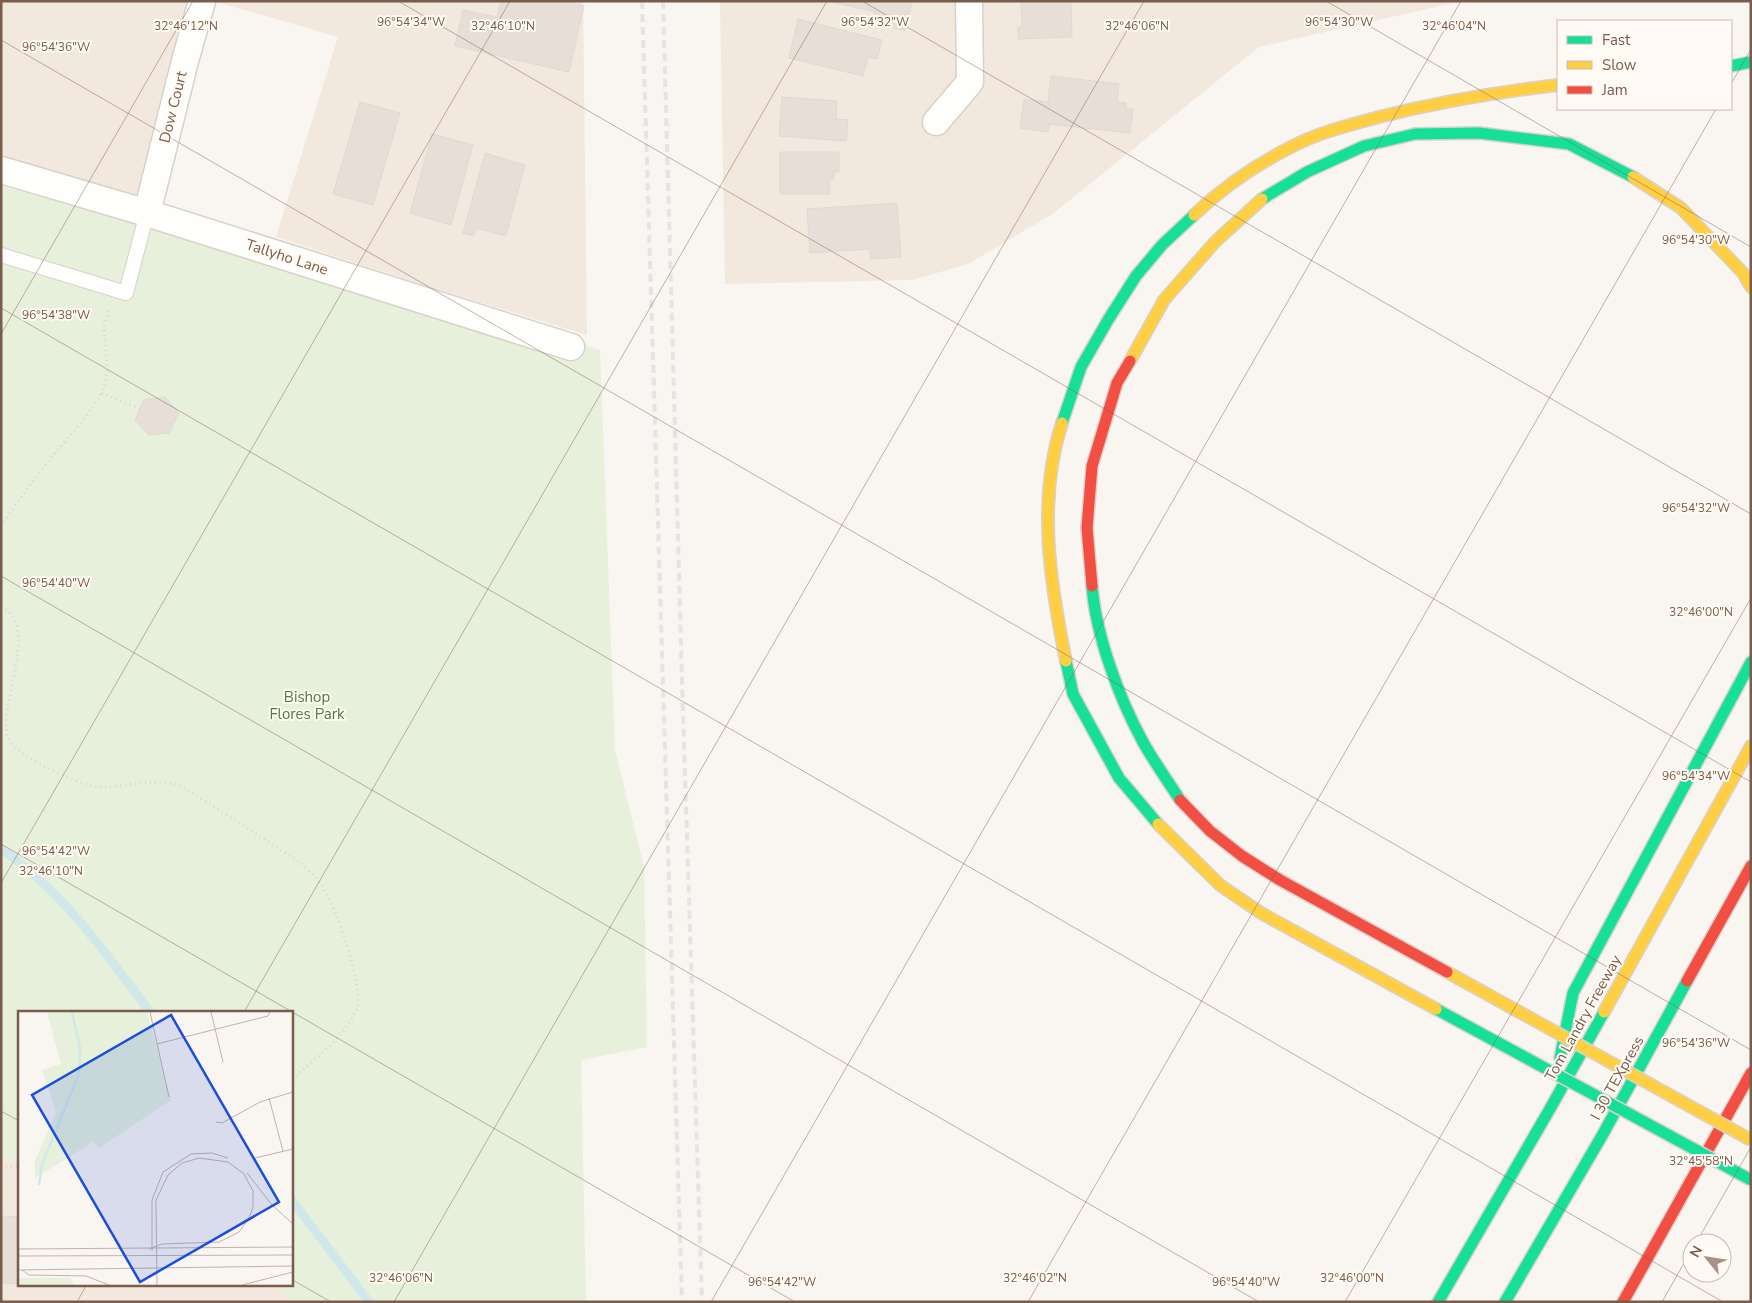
<svg xmlns="http://www.w3.org/2000/svg" width="1752" height="1303" font-family="'Nunito Sans',sans-serif">
	<rect width="100%" height="100%" fill="#f9f5f0"/>
	<!-- residential -->
	<path fill="#f2e8de" d="M1,1H192L138,197L1,158Z
		M213,1H583L587,335L439,290L276,237L338,37Z
		M720,1H1462L1259,47L1054,213L968,264L912,280L725,284Z
		M1,1158L19,1161V1284H278L291,1302H1Z"/>
	<!-- green -->
	<path fill="#e7f0db" d="M1,186L600,350L615,750L644,867L647,1047L581,1060L586,1302H291L277,1284H291V1012H19V1161L1,1158Z"/>
	<g fill="none" stroke-linecap="round" stroke-linejoin="round">
		<!-- stream -->
		<path stroke="#d0e8ea" stroke-width="9" d="M1,849C63,891 105,953 150,1012
			M291,1199L369,1302"/>
	</g>
	<!-- building -->
	<path fill="#e6ded7" stroke="#e2d8d2" d="M501,1H562L584,6L569,72L455,46L463,10L497,17Z
		M828,1H912L905,31L872,23L875,12Z
		M1021,1H1071L1072,37L1018,39V27L1022,26Z
		M798,19L882,40L877,59L868,57L863,76L789,58Z
		M1051,76L1119,84L1117,102L1126,103V108L1133,109L1130,133L1049,124L1048,132L1020,128L1024,99L1048,102Z
		M782,97L837,101L836,119L848,120L846,141L779,136Z
		M360,102L400,113L373,205L333,194Z
		M432,134L473,145L451,225L410,213Z
		M780,152H839V172H834V180H829L830,194H780Z
		M485,153L525,165L506,236L476,228L474,236L463,233Z
		M897,203L901,257L870,259V249L810,253L807,209Z
		M165,397L179,413L169,433L149,435L135,420L144,400Z
		M1,1216L19,1217V1284L1,1283Z
		M28,1284H63V1286Z"/>
	<g fill="none" stroke-linecap="round" stroke-linejoin="round">
		<!-- lane casing -->
		<g stroke="#d7d1cb" stroke-width="16">
			<path id="lane" d="M1,255L126,293L147,213"/>
		</g>
		<!-- street casing -->
		<g stroke="#d7d1cb" stroke-width="29">
			<path id="street" d="M936,122L970,82L969,1
				M1,170L147,213L571,347
				M147,213L185,61L202,1"/>
		</g>
		<!-- fast casing -->
		<g stroke="#dad1cc" stroke-width="14">
			<path id="fast" d="M1731,66L1751,62
				M1262,199L1307,172L1364,146L1415,134L1479,133L1569,144L1633,177
				M1062,423L1081,367L1108,320L1136,276L1162,245L1194,215
				M1092,586C1096,636 1119,698 1143,742C1154,762 1168,781 1180,800
				M1066,661L1073,694L1119,778L1158,824
				M1560,1058L1573,993L1751,662
				M1438,1302L1551,1107L1604,1012
				M1505,1302L1603,1134L1687,981"/>
		</g>
		<!-- slow casing -->
		<g stroke="#dad1cc" stroke-width="14">
			<path id="slow" d="M1633,177L1681,208L1743,273L1751,287
				M1194,215C1223,187 1257,164 1293,146C1320,132 1350,125 1379,117C1438,102 1498,92 1558,85
				M1130,361L1164,300L1215,242L1262,199
				M1062,423C1037,500 1050,583 1066,661
				M1604,1012L1751,746"/>
		</g>
		<!-- jam casing -->
		<g stroke="#dad1cc" stroke-width="14">
			<path id="jam" d="M1092,586L1087,528L1092,466L1117,383L1130,361
				M1687,981L1751,866
				M1623,1302L1751,1073"/>
		</g>
		<!-- path -->
		<path stroke="#dcd5d0" stroke-width="3" stroke-dasharray="1 4" stroke-linecap="butt" d="M102,393L140,409
			M1,526L36,476L84,419L102,393L106,380L107,364L104,326L109,310
			M1,607C10,611 17,621 18,631C21,649 11,688 8,707C7,716 4,728 8,737C13,747 24,755 33,760C47,768 86,787 100,787C131,788 153,775 183,787L297,860C307,869 318,878 325,891C337,911 363,985 357,1007C350,1033 311,1062 291,1080
			M1,1168L19,1165"/>
		<!-- lane -->
		<use href="#lane" stroke="#fefefd" stroke-width="14"/>
		<!-- street -->
		<use href="#street" stroke="#fefefd" stroke-width="26"/>
		<!-- fast -->
		<use href="#fast" stroke="#16e098" stroke-width="11"/>
		<!-- slow -->
		<use href="#slow" stroke="#ffcf43" stroke-width="11"/>
		<!-- jam -->
		<use href="#jam" stroke="#f24e42" stroke-width="11"/>
		<!-- rail -->
		<path stroke="#e6e3e7" stroke-width="4" stroke-dasharray="8 5" stroke-linecap="butt" d="M642,1L682,1302
			M663,1L682,682L702,1302"/>
		<!-- fast-bridge casing -->
		<g stroke="#dad1cc" stroke-width="14" stroke-linecap="butt">
			<path id="fast-bridge" d="M1436,1009L1751,1180"/>
		</g>
		<!-- slow-bridge casing -->
		<g stroke="#dad1cc" stroke-width="14" stroke-linecap="butt">
			<path id="slow-bridge" d="M1158,824L1220,885L1261,913L1436,1009
				M1447,972L1751,1140"/>
		</g>
		<!-- jam-bridge casing -->
		<g stroke="#dad1cc" stroke-width="14" stroke-linecap="butt">
			<path id="jam-bridge" d="M1180,800L1210,831L1242,856L1280,880L1447,972"/>
		</g>
		<!-- fast-bridge -->
		<use href="#fast-bridge" stroke="#16e098" stroke-width="11"/>
		<!-- slow-bridge -->
		<use href="#slow-bridge" stroke="#ffcf43" stroke-width="11"/>
		<!-- jam-bridge -->
		<use href="#jam-bridge" stroke="#f24e42" stroke-width="11"/>
	</g>
	<!-- ticks -->
	<path fill="none" stroke="#7a5c4d" stroke-width="1" stroke-opacity="0.45" d="M398,1L1751,782M862,1L1751,514M1326,1L1751,247M1,40L1751,1050M1731,84L1751,49M1,308L1723,1302M1,334L193,1M1,576L1259,1302M1,844L795,1302M1,883L510,1M244,1012L827,1M1,1111L19,1121M1696,1243L1751,1147M291,1279L331,1302M77,1302L87,1284M394,1302L1144,1M711,1302L1461,1M1028,1302L1716,109M1345,1302L1751,598M1662,1302L1692,1249"/>
	<g text-anchor="middle" dominant-baseline="central" stroke-width="4" stroke-linejoin="round" paint-order="stroke">
		<!-- street labels -->
		<g font-size="15" fill="#7a5c4d" stroke="#fffaf3">
			<text transform="translate(173 107) rotate(-76)">Dow Court</text>
			<text transform="translate(287 257) rotate(18)">Tallyho Lane</text>
			<text transform="translate(1583 1018) rotate(-61)">Tom Landry Freeway</text>
			<text transform="translate(1617 1078) rotate(-61)">I 30 TEXpress</text>
		</g>
		<!-- park labels -->
		<g font-size="15" fill="#537a41" stroke="#fffaf3">
			<text x="307" y="697">Bishop<tspan x="307" dy="17">Flores Park</tspan></text>
		</g>
	</g>
	<!-- overview -->
	<g transform="translate(18 1011)">
		<rect width="275" height="275" fill="#f9f5f0"/>
		<path d="M29,1H129L153,89L81,137L75,131L17,167V150L38,101L24,59L43,53ZM0,267H52L56,274H0Z" fill="#e7f0db"/>
		<path fill="none" stroke="#d0e8ea" stroke-width="2.5" d="M21,174L24,153L61,63L62,37L54,1"/>
		<path fill="none" stroke="#c2b3aa" stroke-width="1" d="M132,1L151,86M193,1L205,51M139,33L250,5L252,1M251,87L265,140M198,111L204,112L242,91L275,81M237,147L275,138M229,162L254,194L275,213M0,238L275,236M131,238L144,233L201,231L221,221L231,207L235,196V180L226,163L210,151L181,147L164,152L150,164L138,189V195L139,274M134,240V189L145,161L173,143L194,142L210,147M0,245L275,244M0,259L275,255M4,259L11,264L68,265L91,274M224,274L275,261"/>
		<path fill="#1d4ed8" fill-opacity="0.15" stroke="#1d4ed8" stroke-width="2.5" d="M153,4L261,191L122,271L14,84Z"/>
		<rect width="275" height="275" fill="none" stroke="#7a5c4d" stroke-width="2.5"/>
	</g>
	<g font-size="12" text-anchor="middle" fill="#7a5c4d" stroke="#fffaf3" stroke-width="4" stroke-linejoin="round" paint-order="stroke">
		<text x="411" y="26">96°54'34"W</text>
		<text x="875" y="26">96°54'32"W</text>
		<text x="1339" y="26">96°54'30"W</text>
		<text x="186" y="30">32°46'12"N</text>
		<text x="503" y="30">32°46'10"N</text>
		<text x="1137" y="30">32°46'06"N</text>
		<text x="1454" y="30">32°46'04"N</text>
		<text x="56" y="51">96°54'36"W</text>
		<text x="1696" y="244">96°54'30"W</text>
		<text x="56" y="319">96°54'38"W</text>
		<text x="1696" y="512">96°54'32"W</text>
		<text x="56" y="587">96°54'40"W</text>
		<text x="1701" y="616">32°46'00"N</text>
		<text x="1696" y="780">96°54'34"W</text>
		<text x="56" y="855">96°54'42"W</text>
		<text x="51" y="875">32°46'10"N</text>
		<text x="1696" y="1047">96°54'36"W</text>
		<text x="1701" y="1165">32°45'58"N</text>
		<text x="401" y="1282">32°46'06"N</text>
		<text x="1035" y="1282">32°46'02"N</text>
		<text x="1352" y="1282">32°46'00"N</text>
		<text x="782" y="1286">96°54'42"W</text>
		<text x="1246" y="1286">96°54'40"W</text>
	</g>
	<!-- border -->
	<rect width="1752" height="1303" fill="none" stroke="#7a5c4d" stroke-width="5"/>
	<!-- legend -->
	<rect x="1557" y="20" width="175" height="90" fill="#fffaf3" stroke="#cabbb1"/>
	<rect x="1567" y="36" width="25" height="8" fill="#16e098" stroke="#cabbb1"/>
	<text x="1602" y="45" font-size="15" fill="#7a5c4d">Fast</text>
	<rect x="1567" y="61" width="25" height="8" fill="#ffcf43" stroke="#cabbb1"/>
	<text x="1602" y="70" font-size="15" fill="#7a5c4d">Slow</text>
	<rect x="1567" y="86" width="25" height="8" fill="#f24e42" stroke="#cabbb1"/>
	<text x="1602" y="95" font-size="15" fill="#7a5c4d">Jam</text>
	<!-- north arrow -->
	<g transform="translate(1707 1258) rotate(300)"><circle r="24" fill="#fffaf3" stroke="#cabbb1"/>
	<path d="M0-4L9 19L0 12L-9 19Z" fill="#a69286"/>
	<text y="-8" font-size="14" font-weight="bold" text-anchor="middle" fill="#7a5c4d">N</text>
	</g>
</svg>
